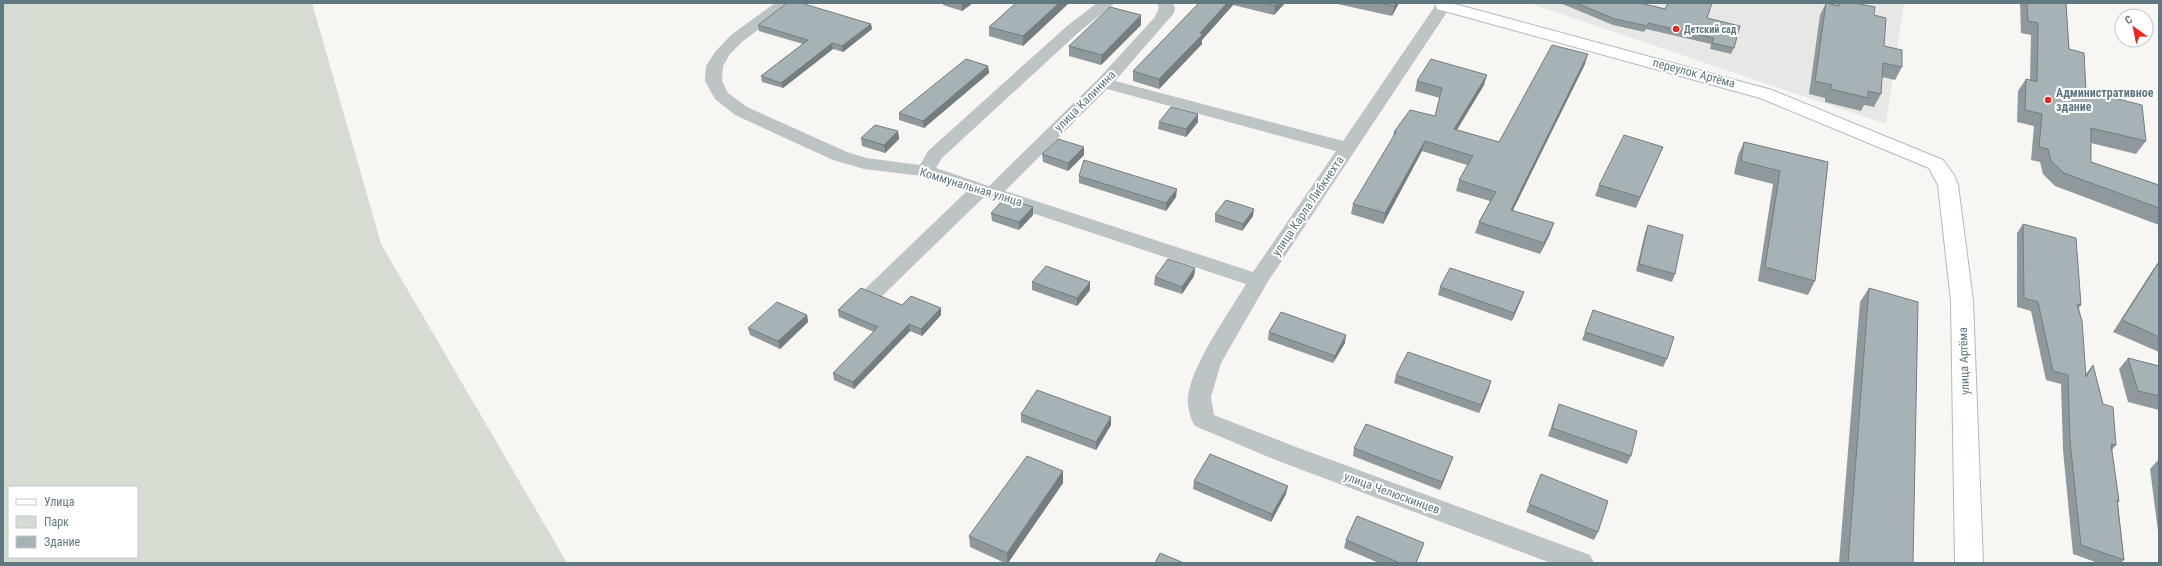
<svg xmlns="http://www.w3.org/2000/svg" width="2162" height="566" font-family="'Roboto Condensed',sans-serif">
	<rect width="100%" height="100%" fill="#f7f6f3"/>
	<!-- built -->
	<path fill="#e7e8e6" d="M1528,3H1904L1886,124Z"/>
	<!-- green -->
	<path fill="#d7dcd2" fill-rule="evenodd" d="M3,3H312L381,244L567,563H3ZM9,487H137V557H9Z"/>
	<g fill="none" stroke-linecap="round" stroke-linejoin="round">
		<!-- secondary casing -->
		<g stroke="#b1babd" stroke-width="2">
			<path id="secondary" d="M1435,3H1451L1772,90L1943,160L1954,175L1958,185L1973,301L1983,563H1955L1951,301L1938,185L1929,168L1760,98L1437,9Z"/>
		</g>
		<!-- street -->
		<path fill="#bdc4c6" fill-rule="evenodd" d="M775,3H793L742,42L730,54L723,66L722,81L728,93L747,107L847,152L866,158L920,165L928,151L1067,26L1097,3H1115L1079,32L942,158L936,168L989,186L1098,79L1155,17L1159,7L1156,3H1172L1175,7L1174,13L1115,81L1343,141L1437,3H1449L1451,6L1267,283L1221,363L1211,397L1214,415L1296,447L1590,555L1594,563H1551L1278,461L1195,426C1190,419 1187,405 1188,397C1191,365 1229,313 1246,284L984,197L882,296L875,298L868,296L864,291L868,286L967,191L922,176L864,169L833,160L735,115L715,99L705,81L706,66L715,52L731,35ZM1107,89L1336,151L1253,272L1005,191Z"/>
		<!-- secondary -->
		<use href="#secondary" fill="#fff" fill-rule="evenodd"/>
	</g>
	<!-- wall -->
	<path fill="#8f999d" d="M943,3H973L962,11L943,5Z
		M1016,3H1069L1023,46L989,36V27Z
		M1199,3H1285L1274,15L1233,5L1202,40V44L1159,89L1133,81V71Z
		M1333,3H1399L1392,16Z
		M1560,3H1640L1707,18L1734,48L1731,54L1710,49L1711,44L1646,29L1644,32L1613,25Z
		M1826,3L1837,5L1838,3H1854L1874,15L1884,46L1902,67L1895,80L1882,77L1881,94L1874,107L1864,105L1861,111L1825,102V98L1809,94L1820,15Z
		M2020,3H2066L2069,49L2086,91L2146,141L2136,154L2091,143V162L2159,185V225L2055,186L2043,174L2040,162L2031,160L2034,126L2017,122L2018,91L2026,79L2030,80L2031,35L2021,33Z
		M871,24L872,29L843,52L833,49L783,88L762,82L761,76L803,44L759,31L758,25Z
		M1141,25L1101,65L1069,56V46Z
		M1585,64L1513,210L1550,234L1540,254L1475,233L1479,222L1490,201L1456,191L1459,180L1467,165L1422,151L1383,224L1351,214L1353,204L1393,138L1394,132L1435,116L1440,98L1415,91L1417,81L1484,85L1457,130L1499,142Z
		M988,66L989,73L924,128L899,120V113Z
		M1159,122H1198L1186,137L1158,129Z
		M898,131L899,139L885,153L862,146L861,138Z
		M1744,142L1828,162L1815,281L1808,295L1758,281L1773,184L1734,174L1738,155Z
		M1663,147L1636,208L1595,196L1599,185Z
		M1042,154L1084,155L1068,171L1043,162Z
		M1079,176L1176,197L1166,211L1079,183Z
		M1033,207V215L1019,230L992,221L991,213Z
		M1215,214L1253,216L1242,231L1215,222Z
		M2023,224L2081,305L2079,308L2085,375L2093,365L2103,404L2116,445L2112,450L2119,501L2118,503L2124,560L2121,563H2098L2073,554L2063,450L2061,384L2046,380L2031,311L2017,307V233Z
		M1648,225L1675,274L1672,282L1636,271L1645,233Z
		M2159,261V352L2113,332L2152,271Z
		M1195,268L1194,276L1182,294L1154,285L1155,277Z
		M1032,282H1090V290L1077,306L1032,290Z
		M1440,287L1524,292L1521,300L1512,321L1438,295Z
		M1869,288L1913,563H1839L1860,302Z
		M902,305L941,308V315L922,336L910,331L854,389L834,380L833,373L874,332L839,317L838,310Z
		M1593,310L1667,359L1663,367L1582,340Z
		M807,315L808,322L780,349L750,335L748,328Z
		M1269,332L1345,343L1333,363L1268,340Z
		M2128,358L2159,366V410L2128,402L2119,369Z
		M1396,375L1491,381L1479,413L1394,383Z
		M1559,404L1631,456L1627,464L1548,436Z
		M1021,414L1111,425L1096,450L1021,422Z
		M1354,448L1450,465L1440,490L1353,456Z
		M2159,459V539L2150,469Z
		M1063,471V483L1008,563H1005L970,547L969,536Z
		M1541,474L1598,532L1594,540L1526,512Z
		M1194,481L1286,494L1271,522L1193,489Z
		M1346,540L1421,551L1416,563H1379L1344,548Z"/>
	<!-- shaded-wall -->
	<path fill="#747d7f" d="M963,3H973L962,11V4Z
		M1059,3H1069L1023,46V36Z
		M1227,3H1233V5L1202,40V44L1159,89V79Z
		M1277,3H1285L1274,15L1275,6Z
		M1396,3H1399L1392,16L1394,6Z
		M1141,15V25L1101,65L1102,55Z
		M871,24L872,29L843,52L842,46Z
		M832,43L833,49L783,88L781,83Z
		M1588,54L1585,64L1508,220L1511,210Z
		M988,66L989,73L924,128L923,121Z
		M1487,75L1484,85L1451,139L1454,129Z
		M1198,114V122L1186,137V129Z
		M898,131L899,139L885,153L884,145Z
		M1425,141L1422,151L1383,224L1385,213Z
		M1084,147V155L1068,171V163Z
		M1177,189L1176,197L1166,211V203Z
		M1033,207V215L1019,230V222Z
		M1254,209L1253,216L1242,231L1243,224Z
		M1554,223L1550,234L1540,254L1544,243Z
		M1195,268L1194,276L1182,294V287Z
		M1090,282V290L1077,306V298Z
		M1524,292L1521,300L1512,321L1514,313Z
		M941,308V315L922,336L921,329Z
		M807,315L808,322L780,349L778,341Z
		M909,324L910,331L854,389L853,382Z
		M1346,335L1345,343L1333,363L1335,356Z
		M1491,381L1489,389L1479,413L1481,405Z
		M1111,417V425L1096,450V442Z
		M1453,457L1450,465L1440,490L1442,482Z
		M1063,471V483L1008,563H1007V553Z
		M1288,486L1286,494L1271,522L1272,514Z"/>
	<!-- building -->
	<path fill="#a6b2b6" stroke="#747d7f" d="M787,3H801L871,24L842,46L832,43L781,83L761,76L808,40L758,25Z
		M1016,3H1059L1023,36L989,27Z
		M1199,3H1227L1200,33L1203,34L1159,79L1133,71Z
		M1265,3H1277L1275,6Z
		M1379,3H1396L1394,6Z
		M1576,3H1640L1665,9L1668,3H1712L1707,18L1740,26L1734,48L1712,43L1714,38L1648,23L1647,26L1615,19Z
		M1826,3L1839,6V3H1854L1875,7L1874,15L1886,18L1884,46L1902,50V67L1883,63L1881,94L1868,91V98L1831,89L1832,85L1815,81Z
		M2027,3H2066L2069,49L2084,53L2086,91L2142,105L2146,141L2091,128V162L2159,185V208L2064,173L2051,161L2048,149L2039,147L2042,114L2025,110L2026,79L2037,82L2038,23L2028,21Z
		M1110,7L1141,15L1102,55L1069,46Z
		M1552,45L1588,54L1511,210L1554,223L1544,243L1479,222L1496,192L1459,180L1473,156L1425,141L1385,213L1353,204L1396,132H1394L1410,110L1435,116L1442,88L1417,81L1431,59L1487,75L1454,129L1499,142Z
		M966,59L988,66L923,121L899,113Z
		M1171,107L1198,114L1186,129L1159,122Z
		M875,125L898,131L884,145L861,138Z
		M1624,135L1663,147L1640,197L1599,185Z
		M1058,139L1084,147L1068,163L1042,154Z
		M1744,142L1828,162L1815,281L1765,267L1780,171L1741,161Z
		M1084,160L1177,189L1166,203L1079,176Z
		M1005,198L1033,207L1019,222L991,213Z
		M1226,200L1254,209L1243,224L1215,214Z
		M2023,224L2076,238L2081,305L2077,304L2082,321L2086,377L2093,365L2103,404L2113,407L2116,445L2111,444L2119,501L2117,500L2124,560L2081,545L2070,441L2068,375L2053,371L2038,302L2024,298Z
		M1648,225L1683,235L1675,274L1639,264Z
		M1168,259L1195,268L1182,287L1155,277Z
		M2159,262V337L2122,320Z
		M1046,266L1090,282L1077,298L1032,282Z
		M1450,268L1524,292L1514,313L1440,287Z
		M861,288L902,305L911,296L941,308L921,329L909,324L853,382L833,373L878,327L838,310Z
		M1869,288L1918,302L1913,563H1848Z
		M777,302L807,315L778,341L748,328Z
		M1593,310L1674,337L1667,359L1585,332Z
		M1281,312L1346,335L1335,356L1269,332Z
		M1408,352L1491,381L1481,405L1396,375Z
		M2128,358L2159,366V396L2138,391Z
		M1037,390L1111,417L1096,442L1021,414Z
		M1559,404L1637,431L1631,456L1552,428Z
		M1366,424L1453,457L1442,482L1354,448Z
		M1210,454L1288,486L1272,514L1194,481Z
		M1027,456L1063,471L1007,553L969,536Z
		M1541,474L1608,501L1598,532L1529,504Z
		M1357,516L1424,543L1416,563H1400L1346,540Z
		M1160,553L1184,563H1155Z"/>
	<!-- markers -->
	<g fill="#ec251e" stroke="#fff" stroke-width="1.5">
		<circle cx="1676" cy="29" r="4"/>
		<circle cx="2048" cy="100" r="4"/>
	</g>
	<g text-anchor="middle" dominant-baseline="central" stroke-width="4" stroke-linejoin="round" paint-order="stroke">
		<!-- far-poi labels -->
		<g font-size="10" font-weight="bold" fill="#607880" stroke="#fff" text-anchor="start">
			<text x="1684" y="29">Детский сад</text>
		</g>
		<!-- street labels -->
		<g font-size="12" fill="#607880" stroke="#fff">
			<text transform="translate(1694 73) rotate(15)">переулок Артёма</text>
			<text transform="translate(1085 101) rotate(-45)">улица Калинина</text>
			<text transform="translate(971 187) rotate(17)">Коммунальная улица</text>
			<text transform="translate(1308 206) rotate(-56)">улица Карла Либкнехта</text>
			<text transform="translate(1964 361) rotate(-92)">улица Артёма</text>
			<text transform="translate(1392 493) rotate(20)">улица Челюскинцев</text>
		</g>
		<!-- poi labels -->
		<g font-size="12" font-weight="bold" fill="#607880" stroke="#fff" text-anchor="start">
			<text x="2056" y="93">Административное<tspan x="2056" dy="14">здание</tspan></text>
		</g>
	</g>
	<!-- border -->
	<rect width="2162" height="566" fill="none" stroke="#607880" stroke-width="8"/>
	<!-- legend -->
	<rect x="8" y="486" width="130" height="72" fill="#ffffff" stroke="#bfc9cc"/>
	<rect x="16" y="499" width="20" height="6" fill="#ffffff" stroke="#bfc9cc"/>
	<text x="44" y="506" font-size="12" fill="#607880">Улица</text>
	<rect x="16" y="516" width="20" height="12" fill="#d7dcd2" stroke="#bfc9cc"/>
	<text x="44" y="526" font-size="12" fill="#607880">Парк</text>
	<rect x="16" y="536" width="20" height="12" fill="#a6b2b6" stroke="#bfc9cc"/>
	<text x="44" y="546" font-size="12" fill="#607880">Здание</text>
	<!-- north arrow -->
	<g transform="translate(2134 28) rotate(327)"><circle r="19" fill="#ffffff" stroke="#bfc9cc"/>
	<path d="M0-3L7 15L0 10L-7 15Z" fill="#ec251e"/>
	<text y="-6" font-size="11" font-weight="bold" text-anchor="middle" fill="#607880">С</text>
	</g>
</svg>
